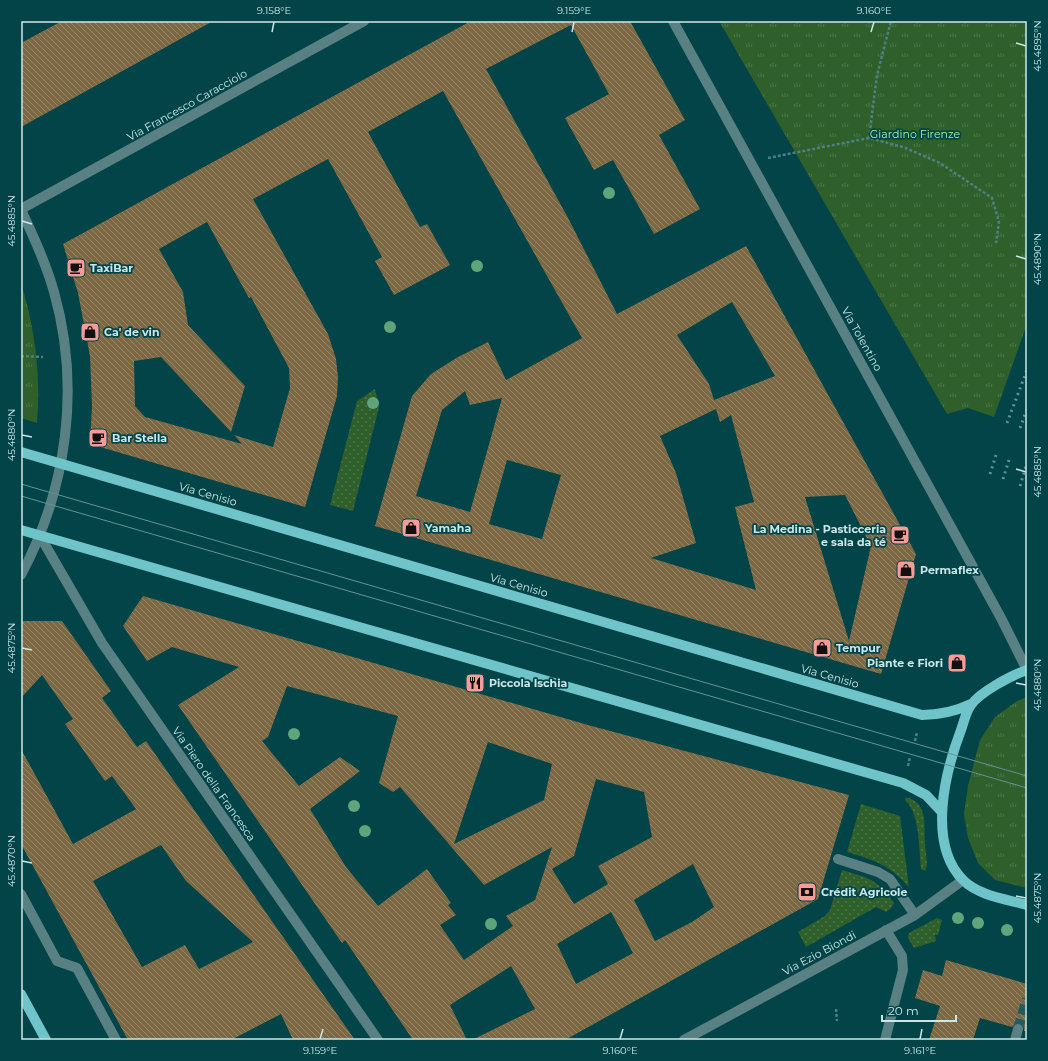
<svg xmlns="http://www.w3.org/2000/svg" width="1048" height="1061" font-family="Montserrat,sans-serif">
	<defs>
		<pattern id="grass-dots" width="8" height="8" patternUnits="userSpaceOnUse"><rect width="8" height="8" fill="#2f5f2a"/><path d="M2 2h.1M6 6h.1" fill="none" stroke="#4c7649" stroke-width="1.8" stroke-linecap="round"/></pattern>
		<pattern id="park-tufts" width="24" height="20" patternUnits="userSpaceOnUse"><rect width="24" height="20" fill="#2f5f2a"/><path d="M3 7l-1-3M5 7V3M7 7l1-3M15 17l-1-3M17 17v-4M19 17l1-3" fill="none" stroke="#4c7649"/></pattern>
		<pattern id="building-back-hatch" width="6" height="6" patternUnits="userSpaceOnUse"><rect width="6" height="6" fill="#7c6843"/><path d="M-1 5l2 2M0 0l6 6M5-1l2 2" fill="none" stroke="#938567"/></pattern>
	</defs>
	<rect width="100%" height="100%" fill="#024448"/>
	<!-- grass -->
	<path fill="url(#grass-dots)" d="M375,389L379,407L353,511L330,505L357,401Z
		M906,797C928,803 924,824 925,842C925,850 927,857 927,865L925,871L921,869C919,850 920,813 905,800Z
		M861,804L900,816L909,887C888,864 876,861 847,852Z
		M842,870C871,879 875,878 894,903L892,907L886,912L876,907L806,947L798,932L825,916L830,910Z
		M937,918L942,920L938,935H935L936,941L914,948L908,938L909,933Z"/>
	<!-- park -->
	<path fill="url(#park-tufts)" d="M719,21H1027V324L994,417L968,408L947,414Z
		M21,283C35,328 41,375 37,423L21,418Z
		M1027,697V888L995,880L978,863L968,838L964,814L968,786L980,740L995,717L1017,701Z"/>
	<!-- building -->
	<path fill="url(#building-back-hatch)" fill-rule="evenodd" d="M62,21H213L21,127V43Z
		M471,21H630L685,120L659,135L700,209L654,234L613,160L594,170L565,118L609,94L571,25L486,69L567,216L617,314L746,246L916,554L881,674L375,526L412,396L431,374L458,357L488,342L506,380L582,338L443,91L368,132L420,227L427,224L450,265L394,295L375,261L382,257L328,159L253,199L328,334L336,359L338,377L337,396L305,507L90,444L92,406L90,356L78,293L63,244ZM207,222L249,298L251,297L289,368L290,388L273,447L234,435L242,444L145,417L135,406L134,361L161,357L231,432L245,386L188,325L183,292L159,249ZM732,302L775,376L714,400L715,403L709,384L677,335ZM465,391L470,405L502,398L470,512L416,496L442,410ZM716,409L720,422L731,415L754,502L735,507L756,590L651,558L696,543L676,473L660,436ZM507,460L561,475L542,539L489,524ZM845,495L871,546L849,641L805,497Z
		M143,596L588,725L849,795L818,899L565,1040H472L535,1009L511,966L450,1005L467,1040H413L345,940L342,943L178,705L239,667L172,647L147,661L123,626ZM287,686L398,716L379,783L393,792L400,787L484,885L552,847L535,900L506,916L513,926L464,960L440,925L456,915L448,905L451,903L427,869L378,906L346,867L310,809L360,771L340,757L299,786L262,741L268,737ZM488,742L552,764L544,800L454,844ZM596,779L644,792L652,837L598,866L608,884L574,904L552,869L574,856ZM693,864L714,907L692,922L655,941L634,900ZM611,912L633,953L576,984L557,944Z
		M21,621H62L111,691L102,698L137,747L146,741L355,1040H293L281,1014L231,1040H128L21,844V749L73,844L136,809L112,776L105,781L65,724L73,719L42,675L21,698ZM161,845L186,881L253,942L199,969L185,945L142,967L93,881Z
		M946,960L1027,984V1031H1024V1027L1020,1023H1016L1012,1027L980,1018L973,1040H929L940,1006L915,998L923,970L942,976Z"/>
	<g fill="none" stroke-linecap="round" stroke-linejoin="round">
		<!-- minor-tunnel -->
		<path stroke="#205c60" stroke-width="10" stroke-dasharray="10 5" stroke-linecap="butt" d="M1018,1029L1027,999"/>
		<!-- path -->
		<path stroke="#4c8083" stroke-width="2.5" stroke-dasharray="3 2" stroke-linecap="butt" d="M869,138L877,75L891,21
			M768,158L869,138L903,147L940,163L992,198L999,222L996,243
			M21,356L43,357
			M915,741L917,732
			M908,766L910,757
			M836,1009L837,1021"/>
		<!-- minor -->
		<path stroke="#598083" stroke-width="10" d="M673,21L1001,618L1027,670
			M21,209L364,21
			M21,210C34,237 46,263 54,292C81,387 67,489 21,575
			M40,536L102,643L378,1040
			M838,859L878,872L890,879L915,915
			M21,894L57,961L77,968L116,1040
			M684,1040L915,915L963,880
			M885,1040L903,970L902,956L886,930
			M1015,1040L1018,1029"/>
		<!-- major -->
		<path stroke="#6fc4ca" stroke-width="10" d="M21,452L922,715C940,715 954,712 971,704
			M21,530L903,783L926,795L942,812
			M1027,670C1012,675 980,692 971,705C966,711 964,722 961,730C945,772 927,844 963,880C979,896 1006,899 1027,905
			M21,994L46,1040"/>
		<!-- tram -->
		<path stroke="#639396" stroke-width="1" d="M21,484L1027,776
			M21,496L1027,788"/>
		<!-- rail -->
		<path stroke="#639396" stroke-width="3" stroke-dasharray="2 4" stroke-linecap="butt" d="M1007,423L1027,370
			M1020,428L1027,409
			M990,474L996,455
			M1003,479L1009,460
			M1020,486L1026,466"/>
	</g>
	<!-- trees -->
	<g fill="#5fa47a">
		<circle cx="609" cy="193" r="6"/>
		<circle cx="477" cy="266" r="6"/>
		<circle cx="390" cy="327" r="6"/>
		<circle cx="373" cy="403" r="6"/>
		<circle cx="294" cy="734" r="6"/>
		<circle cx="354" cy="806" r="6"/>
		<circle cx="365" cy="831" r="6"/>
		<circle cx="958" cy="918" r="6"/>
		<circle cx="978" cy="923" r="6"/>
		<circle cx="491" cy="924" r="6"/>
		<circle cx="1007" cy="930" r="6"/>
	</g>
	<!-- ticks -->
	<path fill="none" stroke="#cbe7e9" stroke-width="1.5" d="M272,32L274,22M572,32L574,22M871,32L874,22M1016,43L1026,46M22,221L32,224M1016,256L1026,259M22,435L32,437M1016,469L1026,472M22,648L32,650M1016,683L1026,685M22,861L32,863M1016,896L1026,898M320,1039L323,1029M620,1039L623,1029M920,1039L922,1029"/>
	<!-- icons -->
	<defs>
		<g id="cafe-square" transform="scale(1)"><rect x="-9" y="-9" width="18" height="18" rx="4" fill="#f59b98" stroke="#024448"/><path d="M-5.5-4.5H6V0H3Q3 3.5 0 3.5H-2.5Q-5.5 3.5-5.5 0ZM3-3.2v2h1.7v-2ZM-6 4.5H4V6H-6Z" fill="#111"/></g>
		<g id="shop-square" transform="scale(1)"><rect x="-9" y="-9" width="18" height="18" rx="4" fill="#f59b98" stroke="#024448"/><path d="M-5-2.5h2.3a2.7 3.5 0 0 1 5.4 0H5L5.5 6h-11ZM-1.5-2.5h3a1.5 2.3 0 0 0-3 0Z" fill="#111"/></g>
		<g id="restaurant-square" transform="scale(1)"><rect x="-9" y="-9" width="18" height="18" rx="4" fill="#f59b98" stroke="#024448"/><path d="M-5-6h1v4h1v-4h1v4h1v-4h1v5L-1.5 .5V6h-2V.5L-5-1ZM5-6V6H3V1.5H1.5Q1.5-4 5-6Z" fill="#111"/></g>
		<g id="bank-square" transform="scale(1)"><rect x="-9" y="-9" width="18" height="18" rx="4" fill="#f59b98" stroke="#024448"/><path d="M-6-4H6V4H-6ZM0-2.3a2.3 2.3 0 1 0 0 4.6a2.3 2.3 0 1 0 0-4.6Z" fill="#111"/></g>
	</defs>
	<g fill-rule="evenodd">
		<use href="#cafe-square" x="76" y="268"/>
		<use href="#shop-square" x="90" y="332"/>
		<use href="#cafe-square" x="98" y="438"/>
		<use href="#shop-square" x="411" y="528"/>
		<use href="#cafe-square" x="900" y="535"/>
		<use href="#shop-square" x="906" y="570"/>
		<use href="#shop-square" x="822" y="648"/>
		<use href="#shop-square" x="957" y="663"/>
		<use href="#restaurant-square" x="475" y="683"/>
		<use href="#bank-square" x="807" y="892"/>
	</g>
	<g text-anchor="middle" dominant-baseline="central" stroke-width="3.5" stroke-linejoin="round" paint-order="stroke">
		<!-- street labels -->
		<g font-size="11" fill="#cbe7e9" stroke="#024448">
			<text transform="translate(187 105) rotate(-29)">Via Francesco Caracciolo</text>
			<text transform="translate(862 339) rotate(61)">Via Tolentino</text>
			<text transform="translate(208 494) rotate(16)">Via Cenisio</text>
			<text transform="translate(519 585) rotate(16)">Via Cenisio</text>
			<text transform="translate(830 676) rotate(16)">Via Cenisio</text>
			<text transform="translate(214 784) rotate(55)">Via Piero della Francesca</text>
			<text transform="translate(819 953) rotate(-28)">Via Ezio Biondi</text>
		</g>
		<!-- park labels -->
		<g font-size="11" fill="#abf2a3" stroke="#024448">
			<text x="915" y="134">Giardino Firenze</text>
		</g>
		<!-- poi labels -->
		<g font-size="11" font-weight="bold" fill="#cbe7e9" stroke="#024448" text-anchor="start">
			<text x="90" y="268">TaxiBar</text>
			<text x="104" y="332">Ca' de vin</text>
			<text x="112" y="438">Bar Stella</text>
			<text x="425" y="528">Yamaha</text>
			<text x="886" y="529" text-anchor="end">La Medina - Pasticceria<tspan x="886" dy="13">e sala da té</tspan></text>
			<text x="920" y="570">Permaflex</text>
			<text x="836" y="648">Tempur</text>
			<text x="943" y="663" text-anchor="end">Piante e Fiori</text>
			<text x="489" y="683">Piccola Ischia</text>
			<text x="821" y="892">Crédit Agricole</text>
		</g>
	</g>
	<!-- border -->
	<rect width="1048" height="1061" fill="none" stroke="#024448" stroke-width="44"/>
	<!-- scale -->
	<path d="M882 1015v6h74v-6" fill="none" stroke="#cbe7e9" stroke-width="2"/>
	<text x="888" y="1015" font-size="12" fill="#cbe7e9" stroke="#024448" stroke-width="3" paint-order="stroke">20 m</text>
	<rect x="22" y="22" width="1004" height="1017" fill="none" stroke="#cbe7e9" stroke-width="1.5"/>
	<g font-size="10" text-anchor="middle" fill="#cbe7e9">
		<text x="274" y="14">9.158°E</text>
		<text x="574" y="14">9.159°E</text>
		<text x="874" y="14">9.160°E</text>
		<text transform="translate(1037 46) rotate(-90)" y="4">45.4895°N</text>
		<text transform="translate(11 221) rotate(-90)" y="4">45.4885°N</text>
		<text transform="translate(1037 259) rotate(-90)" y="4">45.4890°N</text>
		<text transform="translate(11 435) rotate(-90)" y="4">45.4880°N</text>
		<text transform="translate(1037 472) rotate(-90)" y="4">45.4885°N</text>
		<text transform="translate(11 648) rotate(-90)" y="4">45.4875°N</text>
		<text transform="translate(1037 685) rotate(-90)" y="4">45.4880°N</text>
		<text transform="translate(11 861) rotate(-90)" y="4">45.4870°N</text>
		<text transform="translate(1037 898) rotate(-90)" y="4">45.4875°N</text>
		<text x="320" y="1054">9.159°E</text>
		<text x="620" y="1054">9.160°E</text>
		<text x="920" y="1054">9.161°E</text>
	</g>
</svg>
